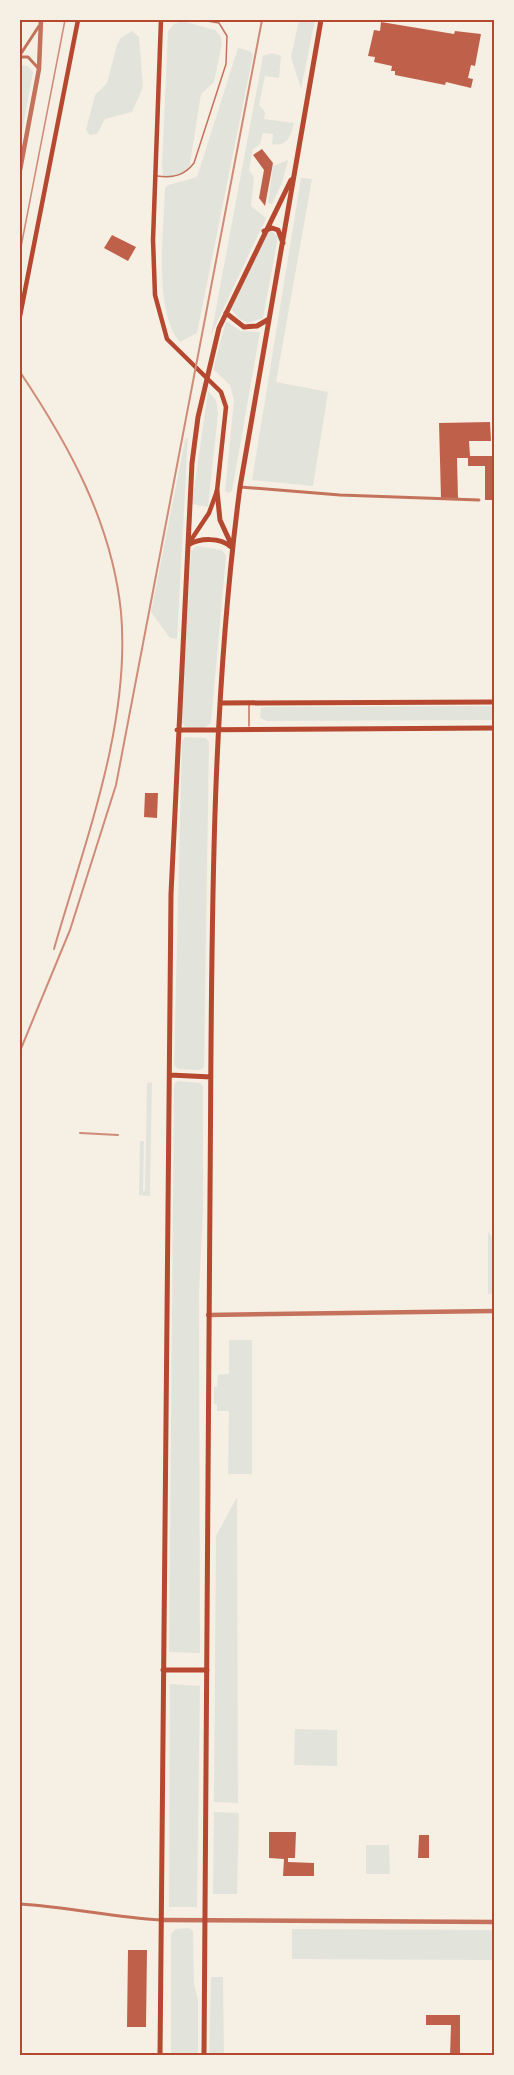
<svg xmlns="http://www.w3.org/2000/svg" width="514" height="2075" font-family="'PT Sans Narrow',sans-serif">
	<rect width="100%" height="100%" fill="#f6efe4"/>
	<!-- green -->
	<path fill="#e2e4dc" d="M299,20H315L301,89L291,57Z
		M182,21L215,30L220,35L222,43L214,82L201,94L189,170L171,178L163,177L162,166L168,31L174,24Z
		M132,31L139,37L143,87L132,112L105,119L97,134L90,135L86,130L95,95L107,83L117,45L121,38Z
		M238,48L250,51L253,55L197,333L180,342C153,312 164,228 165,188L168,185L197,177Z
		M272,53L281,56L279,78L265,76L259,105L265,112L264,119L294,123C291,136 287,147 272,144L273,134L263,133L260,144L253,149L249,170L254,177L251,206L266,218L211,335L263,56Z
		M20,65L28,66L33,72L20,142Z
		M288,160L282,183L272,204L268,203L273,166Z
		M301,178L312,179L276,382L328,392L313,486L252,480Z
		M272,231L278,237L263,318L248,323L238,318L231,309L267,233Z
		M226,321L241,331L260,332L232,491L229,493L225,491L234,400L230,385L213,369Z
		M208,391L216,400L218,414L208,507L192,504Z
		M188,437L177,639L170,638L151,612L185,440Z
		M196,546L222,550L226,556L211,723L204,728H186L181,721L191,551Z
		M494,706V720L267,721L260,718L261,708L265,707Z
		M185,737L206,738L209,742L204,1068L199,1070L178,1069L174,1065L182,741Z
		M178,1081L200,1083L203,1086V1213L199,1291L200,1653L169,1652L174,1084Z
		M152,1082L150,1196L139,1195L140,1141H144L143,1191H145L147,1083Z
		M488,1231L494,1241V1294H488Z
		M229,1340H252V1474H228L229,1411H217V1405L214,1404V1387H217L218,1375L229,1374Z
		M237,1497L238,1803L214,1802L216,1536Z
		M170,1684L200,1686L197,1907H169Z
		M295,1729L337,1730V1766L294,1765Z
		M214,1812L239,1813L237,1894H213Z
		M366,1845H389L390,1874H366Z
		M189,1928L193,1931L194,1984L198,2000V2055H171V1934L176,1929Z
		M292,1929L494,1930V1960L292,1959Z
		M211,1977H223L224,2055H209Z"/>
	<!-- building -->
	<path fill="#bf614a" d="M381,22L454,34L455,31L481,34L475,66L471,65L468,78L473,79L471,88L446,82L445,85L395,75V71H391L392,66L374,62L375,57L368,56L374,30L380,31Z
		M262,149L273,163L265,206L259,198L264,170L253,155Z
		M112,235L136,247L128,261L104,248Z
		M490,422L491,441H469L470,456H494V500H485V466H468V458H457L458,498H441L439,423Z
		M145,793H158L157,818L144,817Z
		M269,1832H296L295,1858H288V1862L314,1863V1876H283L284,1859L269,1858Z
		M419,1835H429V1858H418Z
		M128,1950H147L146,2027H127Z
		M426,2015H460V2056H450L451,2025H426Z"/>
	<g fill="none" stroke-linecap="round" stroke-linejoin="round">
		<!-- service -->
		<path stroke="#c5725c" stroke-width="1.5" d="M157,176C173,178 184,176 194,163L226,64L227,36L219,23L202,20
			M249,726V704"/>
		<!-- minor -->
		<path stroke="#c5725c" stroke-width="3" d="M20,55L39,26
			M20,57H28L39,69
			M240,487L340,495L479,500
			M20,1904C67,1907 113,1917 160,1920"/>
		<!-- tertiary -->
		<path stroke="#c5725c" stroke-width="4.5" d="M20,170L39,69L41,20
			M208,1315L494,1311
			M162,1920L494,1922"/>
		<!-- secondary -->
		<path stroke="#b5482f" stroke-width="4.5" d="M161,20L153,240L155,295L167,339L221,392L226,407L217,491L209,513L189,543
			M20,316L78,20"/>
		<!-- primary -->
		<path stroke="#b5482f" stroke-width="5" d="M264,231L272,228L278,230L283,243
			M226,313L244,327L257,326L269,319
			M217,491L220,520L232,546
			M188,545C200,538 220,537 231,547
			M220,703L494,702
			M177,730L494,728
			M170,1075L211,1077
			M163,1670H207
			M160,2056L171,894L192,463L198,417L219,328L291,180
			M204,2056C207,1769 208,1482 210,1196C212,960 209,722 240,487L321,20"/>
		<!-- tram -->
		<path stroke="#cf8b77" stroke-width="1.5" d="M20,252L65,20"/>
		<!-- rail -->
		<path stroke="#cf8b77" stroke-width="2" d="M20,372C69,445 112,523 121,612C131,724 84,844 54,949
			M20,1051L70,930L116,785L262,20
			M80,1133L118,1135"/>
	</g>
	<!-- border -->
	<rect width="514" height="2075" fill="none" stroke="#f6efe4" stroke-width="42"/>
	<rect x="21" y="21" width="472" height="2033" fill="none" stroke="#b5482f" stroke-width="2"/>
</svg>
